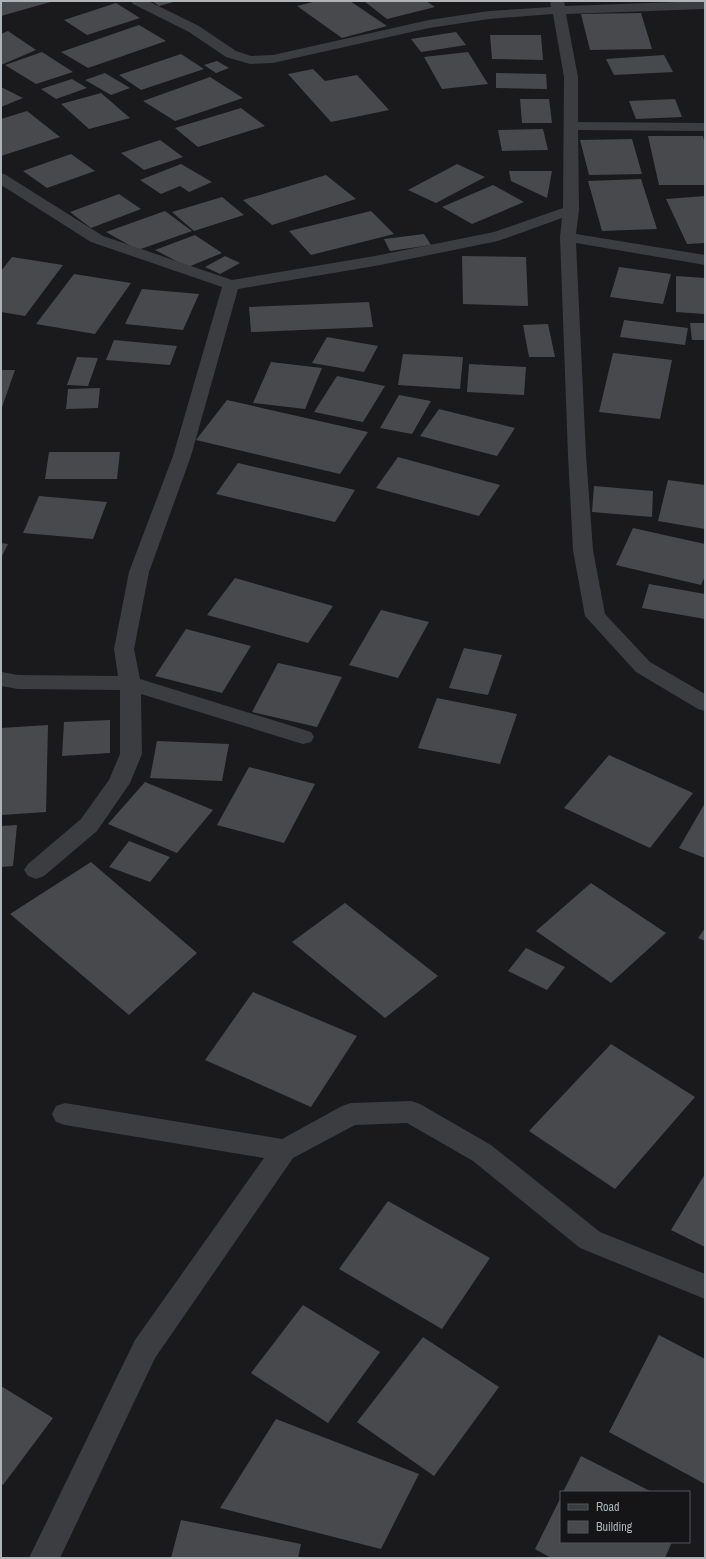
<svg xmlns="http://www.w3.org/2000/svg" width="706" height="1559" font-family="'Archivo Narrow',sans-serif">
	<rect width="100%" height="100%" fill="#1a1a1c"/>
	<!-- building -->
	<path fill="#47494c" d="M1,1H54L1,16Z
		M152,1H177L159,6Z
		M317,1H350L387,26L342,38L297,6Z
		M364,1H426L435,7L387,19Z
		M116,3L140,18L87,35L64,20Z
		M641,13L652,49L590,50L581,14Z
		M139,25L166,41L88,68L61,52Z
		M8,31L36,50L1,65V34Z
		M456,32L466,45L421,52L411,39Z
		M490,35H541L543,60L492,59Z
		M42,52L73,72L36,84L5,65Z
		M468,52L488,84L442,89L424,57Z
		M181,54L204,69L141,90L119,75Z
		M664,55L673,72L614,75L606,59Z
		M217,61L229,68L216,73L204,65Z
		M313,69L325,81L357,75L389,110L331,122L288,74Z
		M105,73L130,88L111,95L85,80Z
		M496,73L546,74L547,89L496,88Z
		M210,77L243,98L175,121L143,101Z
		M72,79L87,88L56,99L41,89Z
		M1,87L23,98L1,107Z
		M101,93L130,118L89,129L61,104Z
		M520,99H549L552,123H522Z
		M675,99L682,117L636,119L629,101Z
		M241,108L265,126L198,147L175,128Z
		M27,111L60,137L1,156V119Z
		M543,129L548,150L502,151L498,130Z
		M648,136H703L705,145V185H659Z
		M632,139L642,174L589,175L580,140Z
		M160,140L183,157L144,170L121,153Z
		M71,154L95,171L47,188L23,171Z
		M181,164L212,182L189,192L180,186L161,194L140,180Z
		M457,164L485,177L436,203L408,190Z
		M509,171H552L547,198L511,181Z
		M326,175L356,199L272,225L243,200Z
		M641,179L657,229L602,231L588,181Z
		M493,185L524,202L472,224L442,207Z
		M119,194L141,209L91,228L70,212Z
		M705,196V243L687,244L666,199Z
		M222,197L244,215L194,231L172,212Z
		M165,211L192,231L138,250L106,232Z
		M371,211L394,234L311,255L289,231Z
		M424,234L431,245L390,251L384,239Z
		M195,235L222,253L188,267L155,250Z
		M225,256L240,263L220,274L205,267Z
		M462,256L526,257L528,306L463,304Z
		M12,257L63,265L25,316L1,312V271Z
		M619,267L671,274L663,304L610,297Z
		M74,274L131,283L95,334L36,324Z
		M676,276L705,278V314L676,312Z
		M142,289L199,294L183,330L125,324Z
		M369,302L373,327L251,332L249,307Z
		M624,320L688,328L685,345L620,337Z
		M690,323H705V340H692Z
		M548,324L555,357H529L523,325Z
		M327,337L378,346L364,372L312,363Z
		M114,340L177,346L170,365L106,360Z
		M613,353L672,360L660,419L599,412Z
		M403,354L463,357L460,389L398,385Z
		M77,357L98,358L88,386L67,385Z
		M271,362L322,368L305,409L253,403Z
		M469,364L526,367L524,395L467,392Z
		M1,370H15L1,410Z
		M337,376L385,386L363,422L314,412Z
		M100,388L98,408L66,409L68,389Z
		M399,395L431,401L412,434L380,428Z
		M227,400L368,432L340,474L196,440Z
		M439,409L515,428L497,456L420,436Z
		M49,452H120L117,479H45Z
		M398,457L500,485L479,516L376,488Z
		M238,463L355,490L335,522L216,494Z
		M668,480L705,485V529L658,521Z
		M594,486L653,491L652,517L592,512Z
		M39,496L107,502L93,539L23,533Z
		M633,528L705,544V576L701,585L616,565Z
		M1,543L8,544L1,558Z
		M235,578L333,606L308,643L207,615Z
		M649,584L705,594V619L642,608Z
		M381,610L429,622L398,678L349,665Z
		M186,629L251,646L222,693L155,676Z
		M464,648L502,655L488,695L449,688Z
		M278,663L342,677L317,727L252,712Z
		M437,698L517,714L500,764L418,748Z
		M110,720V753L62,756L64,722Z
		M48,725L46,812L1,815V728Z
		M157,741L229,744L222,781L150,778Z
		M609,755L693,793L650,848L564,808Z
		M249,767L315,784L284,843L217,825Z
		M145,782L213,810L177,853L108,824Z
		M705,803V858L679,848Z
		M17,825L13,866L1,867V826Z
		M129,841L170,857L150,882L109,867Z
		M91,862L197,953L129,1015L10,914Z
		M591,883L666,933L611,983L536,931Z
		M345,903L438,976L385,1018L292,942Z
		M705,928V941L698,938Z
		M526,948L565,967L547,990L508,971Z
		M253,992L357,1036L311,1107L205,1060Z
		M611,1044L695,1097L615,1189L529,1131Z
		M705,1174V1247L671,1230Z
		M388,1201L490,1258L442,1329L339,1269Z
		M303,1305L380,1352L328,1423L251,1373Z
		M659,1335L705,1359V1484L609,1432Z
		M423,1337L499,1387L434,1476L357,1422Z
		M1,1386L53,1418L3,1485L1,1484Z
		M276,1419L419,1474L381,1549L220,1508Z
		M581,1456L652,1492H563Z
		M561,1497V1542H672L665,1558H551L535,1549Z
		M181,1520L301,1544L298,1558H171Z"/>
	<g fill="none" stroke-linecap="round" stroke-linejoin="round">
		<!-- minor -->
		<path fill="#3b3d41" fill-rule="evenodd" d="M131,1H148L199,26L236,51L251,56L273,55L429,20L489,11L551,7L550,1H564L565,6L705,1V9L566,14L578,77V122L705,123V131L578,130L579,210L576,234L705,255V265L576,243L586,455L593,550L605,614L650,662L705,694V711L698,709L636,672L585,616L573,550L568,455L560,237L562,218L498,241L375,266L238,289L191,456L149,572L134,649L140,679L311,732L314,737L311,742L303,744L141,694L142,754L130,783L97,831L44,876L36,879L28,876L24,870L28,864L81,819L109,780L120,754V690L18,689L1,686V672L18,675L118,676L114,649L129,572L173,456L222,287L91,242L1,185V173L6,175L103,236L232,280L375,256L494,232L563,208L564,77L553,14L489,19L429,28L273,63L250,64L226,57L189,32L133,4Z
			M411,1101L420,1104L491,1145L600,1232L705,1274V1299L580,1248L473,1161L407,1123L355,1125L293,1158L155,1358L60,1558H29L135,1340L264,1158L65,1125L56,1122L52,1114L56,1106L65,1103L282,1139L342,1106L351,1103Z"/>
	</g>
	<!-- border -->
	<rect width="706" height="1559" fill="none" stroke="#adb5bb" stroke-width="4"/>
	<!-- legend -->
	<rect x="560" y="1491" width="130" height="52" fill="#151517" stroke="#525559"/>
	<rect x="568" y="1504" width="20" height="6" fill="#3b3d41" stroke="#525559"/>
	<text x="596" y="1511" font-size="12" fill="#adb5bb">Road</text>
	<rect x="568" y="1521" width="20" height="12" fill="#47494c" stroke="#525559"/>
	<text x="596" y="1531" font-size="12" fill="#adb5bb">Building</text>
</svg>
